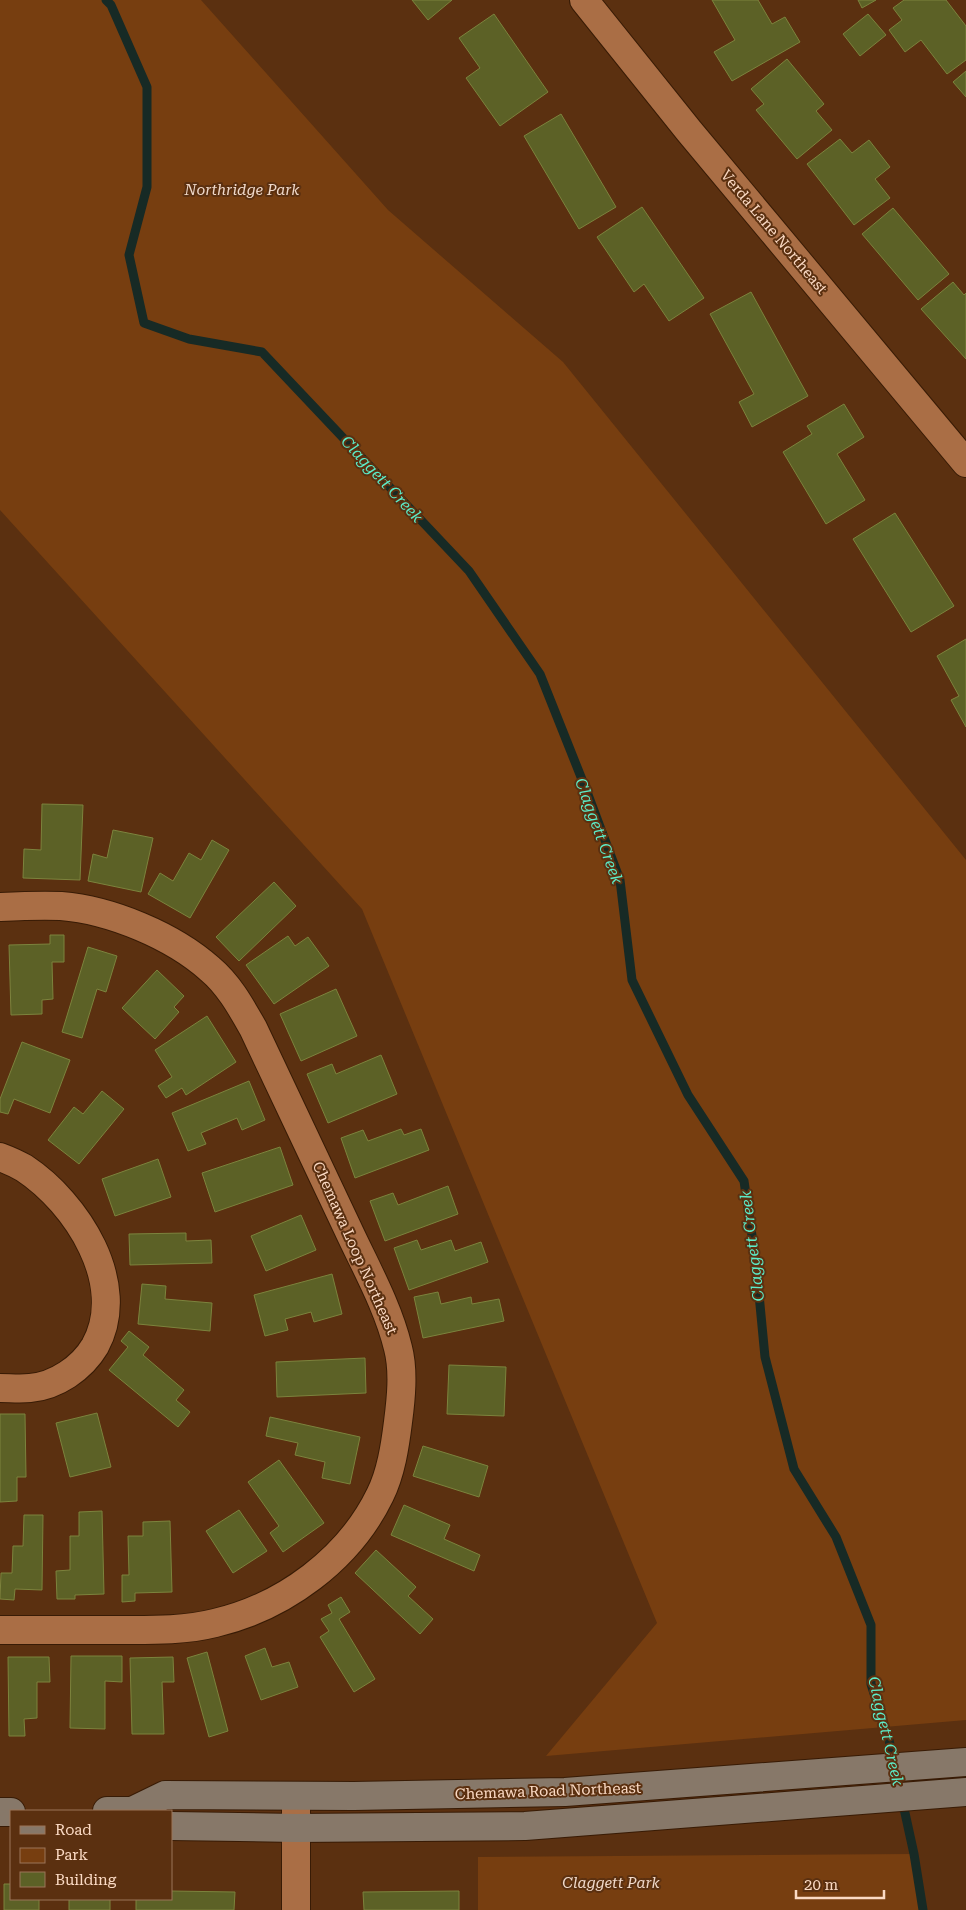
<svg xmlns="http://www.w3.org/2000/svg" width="966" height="1910" font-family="'Roboto Serif',serif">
	<rect width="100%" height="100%" fill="#5b3010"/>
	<!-- green -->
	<path fill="#773e10" d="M0,0H201L388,210L563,362L966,860V1720L546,1756L657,1623L362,909L0,510Z
		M914,1854L923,1910H478V1857Z"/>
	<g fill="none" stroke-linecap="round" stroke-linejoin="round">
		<!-- stream -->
		<path stroke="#172a25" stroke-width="9" d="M106,0L111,5L147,87V187L129,255L144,323L189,339L262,352L469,571L540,674L587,792L620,880L632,980L688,1095L744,1181L756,1263L765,1357L794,1469L836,1537L871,1625V1684L889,1740L914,1854L923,1910"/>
	</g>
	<!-- building -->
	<path fill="#5c6126" stroke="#7c833d" d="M412,0H452L428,20Z
		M712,0H758L772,24L785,17L800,42L732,81L714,52L735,40Z
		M858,0H876L862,8Z
		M904,0H946L966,26V60L947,74L921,40L905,52L889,30L902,20L893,8Z
		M494,14L548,92L500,126L466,78L480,68L459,38Z
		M868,14L886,35L860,56L843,34Z
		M787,59L824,104L816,111L832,130L797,159L756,110L764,104L751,89Z
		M966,71V97L953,82Z
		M561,114L616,207L579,229L524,136Z
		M840,139L852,153L869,140L890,167L875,179L890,198L854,225L807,164Z
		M642,207L704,298L669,321L644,284L634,292L597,237Z
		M893,208L949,274L918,300L862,234Z
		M953,282L964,295L966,293V359L921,309Z
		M751,292L808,396L752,427L739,402L754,394L710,314Z
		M844,404L864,437L837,454L865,500L826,524L783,452L812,434L807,426Z
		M895,513L954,606L911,632L853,539Z
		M966,639V727L951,700L959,696L937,656Z
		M42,804L83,805L80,880L23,878L24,849L41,850Z
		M113,830L153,838L141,892L88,881L93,854L107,858Z
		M212,840L229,850L190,918L148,894L160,873L173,881L189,853L201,860Z
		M274,882L296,906L239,961L216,937Z
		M50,935H64V962H52L53,999L42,1000V1014L11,1015L9,945L50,944Z
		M288,936L295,946L308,937L329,966L274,1004L246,965Z
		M88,947L117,956L106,992L97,989L82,1038L62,1032Z
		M157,970L184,996L174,1007L179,1012L155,1039L122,1008Z
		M336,989L357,1036L301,1061L280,1014Z
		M207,1016L236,1062L186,1095L182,1088L166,1098L158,1086L172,1077L155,1050Z
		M22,1042L70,1060L50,1113L14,1099L8,1114L0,1112V1099Z
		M381,1055L397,1094L328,1123L307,1074L332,1064L336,1074Z
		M249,1081L265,1120L242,1130L237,1118L201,1133L206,1144L188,1151L172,1113Z
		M102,1091L124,1109L79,1164L48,1140L74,1107L83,1114Z
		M401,1129L404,1135L421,1129L429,1150L355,1178L341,1138L363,1130L368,1141Z
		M280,1147L293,1185L215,1212L202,1173Z
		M158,1159L171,1197L115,1216L102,1179Z
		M448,1186L458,1214L385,1241L370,1201L393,1193L398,1205Z
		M301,1215L316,1250L266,1271L251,1236Z
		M186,1233V1241L211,1240L212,1263L130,1265L129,1234Z
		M417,1240L421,1250L451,1240L455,1251L481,1242L488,1262L409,1290L394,1248Z
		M332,1274L342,1314L314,1322L311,1312L285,1319L288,1330L265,1336L254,1295Z
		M142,1284L166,1286L165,1299L212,1303L210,1331L138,1324Z
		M438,1292L441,1304L471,1297L472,1304L499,1299L504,1321L423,1338L414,1297Z
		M129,1331L149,1347L143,1355L184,1390L176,1400L190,1412L178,1427L109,1370L128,1347L121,1341Z
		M365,1358L366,1393L277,1397L276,1362Z
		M449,1365L506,1367L504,1416L447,1414Z
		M97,1413L111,1467L70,1477L56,1423Z
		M0,1414H25L26,1477H17V1501L0,1502Z
		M270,1417L360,1437L350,1484L322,1478L325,1462L295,1455L298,1443L266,1436Z
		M423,1446L488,1466L479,1497L413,1476Z
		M279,1460L324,1523L283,1552L270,1533L279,1526L248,1482Z
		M404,1505L450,1525L444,1539L480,1555L474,1571L391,1535Z
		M239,1510L267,1551L233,1573L206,1531Z
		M102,1511L104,1594L75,1595V1599H57L56,1571L70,1570V1536H79V1512Z
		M24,1515H43L42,1590L15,1589L14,1600L0,1599L1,1573H12L13,1546H23Z
		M170,1521L172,1592L135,1593V1601L122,1602V1575H129L128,1536H143V1522Z
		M376,1550L416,1587L408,1596L433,1619L420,1634L355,1573Z
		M341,1597L350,1612L339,1619L375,1679L354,1692L320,1637L329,1631L321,1619L332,1613L328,1605Z
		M265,1648L272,1667L289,1662L298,1687L261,1700L245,1656Z
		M207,1652L228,1731L209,1737L187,1658Z
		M71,1656H122V1682L105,1681V1729L70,1728Z
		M8,1657H49L50,1682H37V1718L24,1719L25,1736H9Z
		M173,1657L174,1682H162L164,1734H132L130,1658Z
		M4,1884H11V1899H39V1910H4Z
		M171,1891L235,1892L234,1910H136V1899H171Z
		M459,1891V1910H364L363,1892Z
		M69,1899H110V1910H69Z"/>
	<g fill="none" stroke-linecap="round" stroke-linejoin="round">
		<!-- street casing -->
		<g stroke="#381b05" stroke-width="30">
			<path id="street" d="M584,0L689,131L966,463
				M0,907C20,906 41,905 61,906C111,910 173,936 210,969C229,985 241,1007 253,1028C284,1094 316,1161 347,1227C365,1266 388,1306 398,1348C404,1371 401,1399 398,1422C395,1446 391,1473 380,1495C349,1559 284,1607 215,1623C183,1631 150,1630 117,1630C78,1630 39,1630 0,1630
				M0,1157C8,1160 17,1164 24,1168C77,1203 129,1284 95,1346C82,1368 56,1386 30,1388C20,1389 10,1388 0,1388
				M296,1796V1910"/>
		</g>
		<!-- secondary casing -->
		<g stroke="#381b05" stroke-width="30">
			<path id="secondary" d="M107,1811H133
				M132,1811L165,1795L354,1796L565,1792L966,1762
				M0,1812H11
				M171,1826L296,1828L525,1826L966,1792"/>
		</g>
		<!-- street -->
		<use href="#street" stroke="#aa6e45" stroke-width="28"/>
		<!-- secondary -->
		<use href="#secondary" stroke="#877869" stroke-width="28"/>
	</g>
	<g text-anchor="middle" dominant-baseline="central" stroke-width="4" stroke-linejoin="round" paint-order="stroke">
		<!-- park labels -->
		<g font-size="15" font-style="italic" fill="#f0d9ca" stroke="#5b3010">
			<text x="242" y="190">Northridge Park</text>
			<text x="611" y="1883">Claggett Park</text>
		</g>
		<!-- street labels -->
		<g font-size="15" fill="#fbdac4" stroke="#5b3010">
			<text transform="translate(774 232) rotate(50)">Verda Lane Northeast</text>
			<text transform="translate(355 1248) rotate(66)">Chemawa Loop Northeast</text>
			<text transform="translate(548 1791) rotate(-2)">Chemawa Road Northeast</text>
		</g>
		<!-- water labels -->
		<g font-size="16" font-style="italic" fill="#5cecc9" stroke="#5b3010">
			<text transform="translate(382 479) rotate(47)">Claggett Creek</text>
			<text transform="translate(599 831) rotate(70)">Claggett Creek</text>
			<text transform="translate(752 1246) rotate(-97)">Claggett Creek</text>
			<text transform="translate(886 1731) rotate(77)">Claggett Creek</text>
		</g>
	</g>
	<!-- legend -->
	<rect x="10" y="1810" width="162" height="90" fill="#5b3010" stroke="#9b7458"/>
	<rect x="20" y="1826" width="25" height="8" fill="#877869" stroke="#9b7458"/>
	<text x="55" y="1835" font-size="15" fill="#fbdac4">Road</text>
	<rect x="20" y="1848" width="25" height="15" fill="#773e10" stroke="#9b7458"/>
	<text x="55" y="1860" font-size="15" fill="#fbdac4">Park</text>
	<rect x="20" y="1872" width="25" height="15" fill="#5c6126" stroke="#9b7458"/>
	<text x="55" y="1885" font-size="15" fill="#fbdac4">Building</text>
	<!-- scale -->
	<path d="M796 1890v8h88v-8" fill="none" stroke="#fbdac4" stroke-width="2.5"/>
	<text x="804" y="1890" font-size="15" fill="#fbdac4" stroke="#5b3010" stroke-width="4" paint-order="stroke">20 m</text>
</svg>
